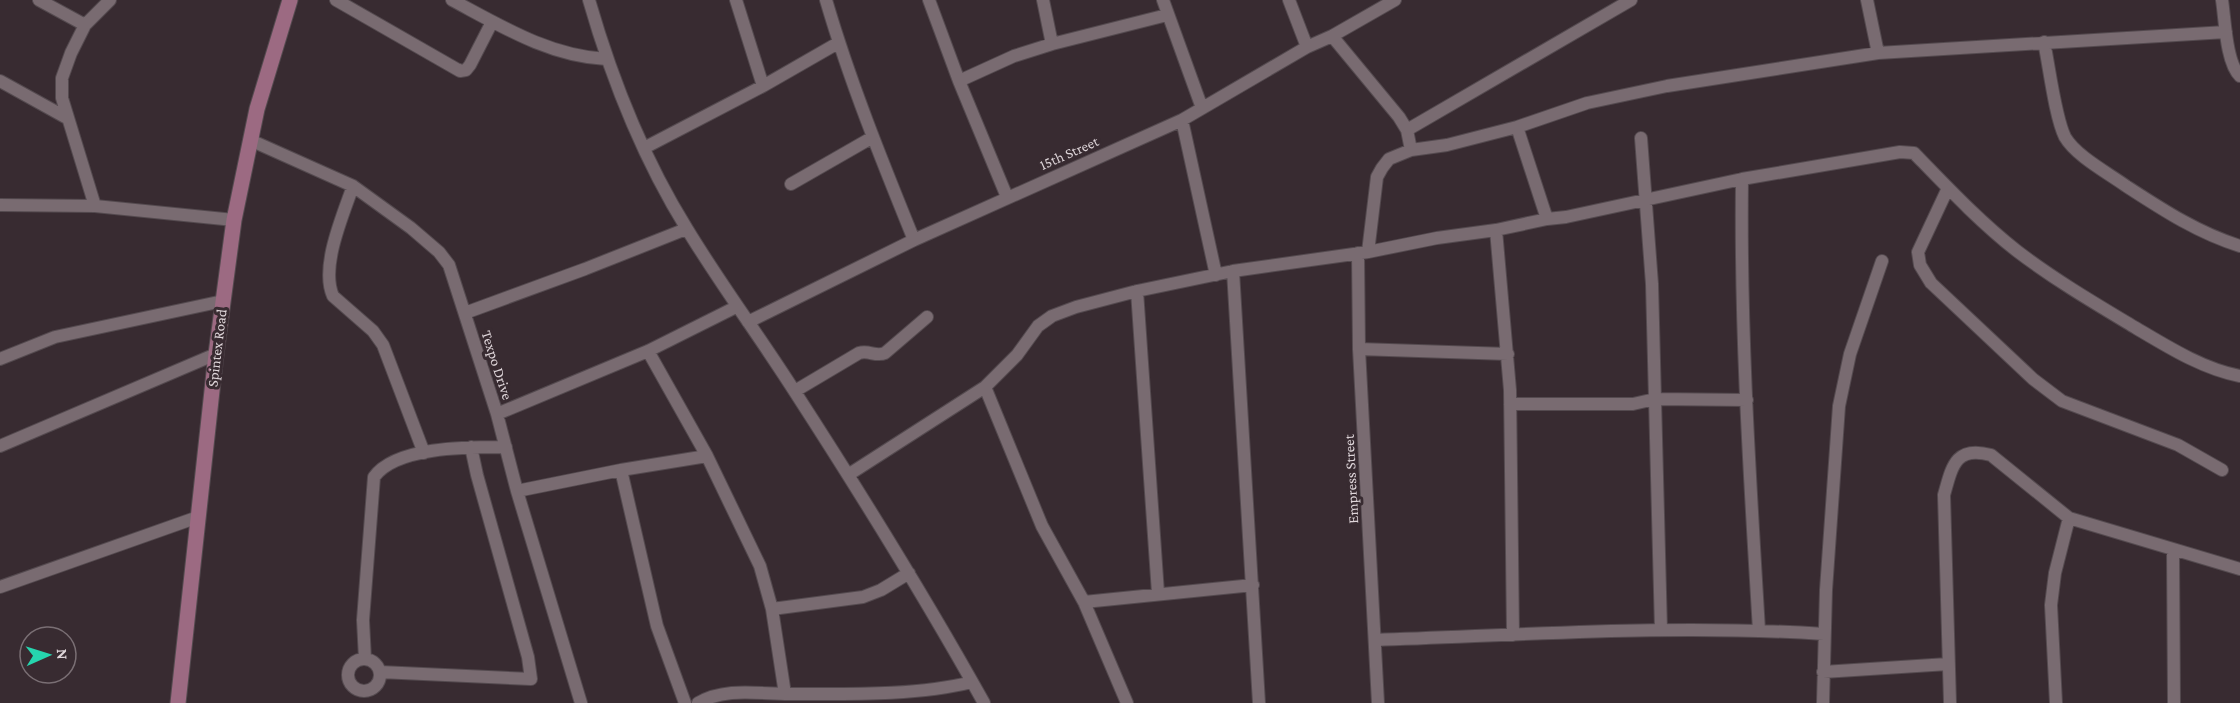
<svg xmlns="http://www.w3.org/2000/svg" width="2240" height="703" font-family="'Crimson Pro',serif">
	<rect width="100%" height="100%" fill="#382b31"/>
	<g fill="none" stroke-linecap="round" stroke-linejoin="round">
		<!-- minor casing -->
		<g stroke="#544a4f" stroke-width="14">
			<path id="minor" d="M39,0L85,25
				M336,0L460,71L466,70L470,65L492,22
				M452,0C501,26 549,56 606,59
				M589,0C612,80 643,158 687,229C721,285 760,337 795,392C861,494 925,597 984,703
				M736,0L763,86
				M826,0C850,82 882,161 914,240
				M929,0L959,81L1007,197
				M1043,0L1052,44
				M1163,0L1202,108
				M1289,0L1307,47
				M1867,0L1878,53
				M2222,0C2225,19 2226,63 2240,76
				M1332,36L1399,117L1407,130L1411,150
				M2044,42C2049,65 2055,117 2065,137C2076,156 2108,173 2126,186C2163,210 2198,233 2240,246
				M0,81L67,118
				M959,81L1014,56L1052,44L1167,15
				M1182,120L1216,275
				M1517,127L1547,219
				M1407,130L1631,0
				M1641,138L1652,284L1661,630
				M250,140L353,186L411,228L439,252L449,265L497,414L517,491L581,703
				M644,148L763,86L838,43
				M1742,179C1740,330 1750,480 1759,630
				M791,184L873,137
				M353,186C343,215 320,267 333,296L373,331L383,345L424,453
				M1948,188L1918,252L1920,265L1931,283L2033,379L2062,401L2178,445L2222,470
				M0,205L95,206L234,220
				M95,206L62,98V78L71,53L85,25L110,0
				M1496,230L1510,390L1513,635
				M1368,252L1377,177L1382,168L1389,159L1411,150L1447,145L1517,127L1587,103L1667,86L1878,53L2226,32
				M1358,253L1359,349L1378,703
				M1233,271L1259,703
				M1137,291L1158,593
				M465,313L585,269L686,229
				M748,322L914,240L1182,120L1307,47L1332,36L1395,0
				M1359,349L1508,354
				M648,351L707,456L760,566L772,609L785,694
				M0,359L55,337L223,301
				M985,387L1042,526L1084,602L1127,703
				M795,391L859,353C869,350 876,357 885,353L927,317
				M1510,404H1633L1655,399L1747,400
				M497,414L648,351L736,307
				M0,446L216,354
				M621,470L657,626L685,703
				M848,475L985,387L1017,355L1038,326L1052,316L1076,307L1137,291L1233,271L1368,252L1437,238L1496,230L1547,219L1566,217L1742,179L1900,152L1914,153C1947,187 1980,222 2017,251C2055,280 2096,304 2136,328C2168,347 2203,369 2240,376
				M517,491L621,470L707,456
				M2173,550L2174,703
				M0,587L198,517
				M1084,602L1253,585
				M772,609L863,597L881,590L909,573
				M1376,640C1525,635 1675,624 1824,634
				M365,659L363,620L374,477C396,446 470,447 506,447
				M348 675a16 16 0 1 1 32 0a16 16 0 1 1-32 0Z
				M380,672L531,679L528,657L477,475L471,447
				M1823,672L1948,664
				M698,703C726,687 758,694 789,694C847,694 916,696 972,682
				M1823,703L1826,590L1839,406L1850,354L1882,261
				M1950,703L1944,495C1952,467 1955,445 1991,455L2069,518L2240,569
				M2056,703L2051,605L2055,573L2069,518"/>
		</g>
		<!-- major casing -->
		<g stroke="#544a4f" stroke-width="17">
			<path id="major" d="M178,703L216,354L234,220L257,109L290,0"/>
		</g>
		<!-- minor -->
		<use href="#minor" stroke="#796b71" stroke-width="12"/>
		<!-- major -->
		<use href="#major" stroke="#9c6a82" stroke-width="15"/>
	</g>
	<g text-anchor="middle" dominant-baseline="central" stroke-width="6" stroke-linejoin="round" paint-order="stroke">
		<!-- street labels -->
		<g font-size="15" fill="#ded5d9" stroke="#382b31">
			<text transform="translate(1069 153) rotate(-24)">15th Street</text>
			<text transform="translate(217 348) rotate(-83)">Spintex Road</text>
			<text transform="translate(497 365) rotate(72)">Texpo Drive</text>
			<text transform="translate(1351 479) rotate(-93)">Empress Street</text>
		</g>
	</g>
	<!-- north arrow -->
	<g transform="translate(48 655) rotate(87)"><circle r="28" fill="#382b31" stroke="#7a6f74" stroke-width="1.5"/>
	<path d="M0-4.5L10 22L0 15L-10 22Z" fill="#26d5ae"/>
	<text y="-9" font-size="16" font-weight="bold" text-anchor="middle" fill="#ded5d9">N</text>
	</g>
</svg>
